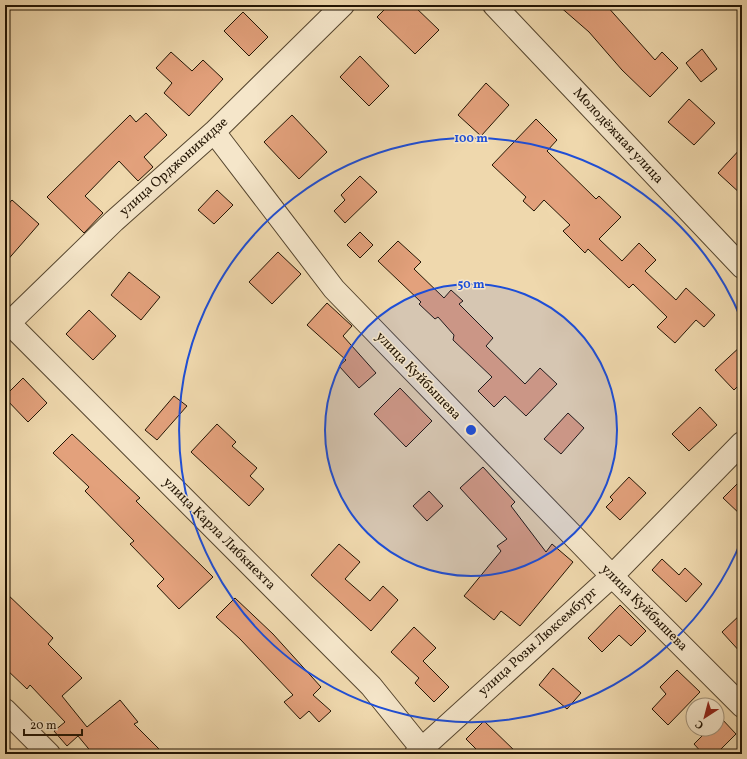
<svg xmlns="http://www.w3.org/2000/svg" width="747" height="759" font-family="Vollkorn,serif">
	<rect width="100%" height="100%" fill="#efd8ad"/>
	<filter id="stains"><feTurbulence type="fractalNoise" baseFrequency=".005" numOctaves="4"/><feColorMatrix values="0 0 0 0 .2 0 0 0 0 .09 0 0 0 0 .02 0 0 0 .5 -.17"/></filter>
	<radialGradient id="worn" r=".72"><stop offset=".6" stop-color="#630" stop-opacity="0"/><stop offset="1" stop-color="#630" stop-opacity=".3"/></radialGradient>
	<!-- building -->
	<path fill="#e3a17c" stroke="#221403" d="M389,5H413L439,30L415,54L377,17Z
		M558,5H606L655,60L662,52L678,68L650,97L622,70L589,32Z
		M243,12L268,37L249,56L224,31Z
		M702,49L717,69L701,82L686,63Z
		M171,52L192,71L203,60L223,79L189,116L164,93L172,83L156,68Z
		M360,56L389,86L369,106L340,77Z
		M486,83L509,105L481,136L458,115Z
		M689,99L715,123L694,145L668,122Z
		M146,113L167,135L144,157L153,167L138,181L119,161L85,196L103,213L84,233L47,197L130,115L136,122Z
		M292,115L327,152L299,179L264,142Z
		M536,119L557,140L547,151L596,199L599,196L621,217L599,239L622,261L639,243L656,260L645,271L676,300L686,288L715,315L704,327L696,320L675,343L657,327L667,317L633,284L629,288L588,249L585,253L563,231L570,225L544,200L534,211L523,201L526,197L492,165Z
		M742,147V195L718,173Z
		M360,176L377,192L345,223L334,211L345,200L341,195Z
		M217,190L233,205L214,224L198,210Z
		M12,200L39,224L5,263V208Z
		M360,232L373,245L360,258L347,245Z
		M398,241L421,262L414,269L444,298L451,290L463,301L459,304L493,338L486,346L525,384L540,368L557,384L526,416L505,396L494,407L478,391L492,377L453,340L454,335L438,317L435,319L419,304L421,302L378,261Z
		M278,252L301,274L272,304L249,282Z
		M129,272L160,297L141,320L111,295Z
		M327,303L352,326L343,336L376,373L359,388L339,366L346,360L307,325Z
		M89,310L116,336L93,360L66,334Z
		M742,345V382L734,390L715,370Z
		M23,378L47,403L28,422L5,398V396Z
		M400,388L432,421L406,447L374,414Z
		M174,396L187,406L157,440L145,430Z
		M700,407L717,425L689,451L672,434Z
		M568,413L584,428L561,454L544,439Z
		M217,424L236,442L232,446L257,468L250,476L264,489L249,506L191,452Z
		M72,434L140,498L136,501L213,577L179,609L157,586L164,579L130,544L134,541L85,491L89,487L53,453Z
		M483,467L515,502L511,506L546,552L552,544L573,562L520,626L501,611L494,620L464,596L501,551L497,546L507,539L460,488Z
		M629,477L646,493L620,520L606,507L613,500L610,497Z
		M742,479V516L723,498Z
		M429,491L443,506L427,521L413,506Z
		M339,544L360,562L345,579L370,601L383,586L398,600L371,631L311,575Z
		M662,559L679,575L685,568L702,584L686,602L652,570Z
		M5,592L53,638L48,644L82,678L62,696L87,727L120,700L138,722L134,724L164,754H93L78,736L67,746L54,731L65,722L30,685L27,689L5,668Z
		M235,598L273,634L321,687L313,695L331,711L319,722L309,711L300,719L284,702L293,695L240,639L216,617Z
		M620,605L646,631L631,646L619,635L602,652L588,638Z
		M742,613V654L722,632Z
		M414,627L436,648L423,661L449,687L434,702L415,683L419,678L391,652Z
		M553,668L581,693L567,709L539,685Z
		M677,670L700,692L668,725L652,709L666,694L660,687Z
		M721,718L736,734L716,754H703L694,744L709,729H717V722Z
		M484,721L518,754H481L466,739Z"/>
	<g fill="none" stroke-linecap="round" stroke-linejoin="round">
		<!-- minor casing -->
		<g stroke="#55452e" stroke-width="24">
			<path id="minor" d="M494,5L742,267
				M214,132L334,289L612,576L742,706
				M5,319L371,686L426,754
				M5,327L114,221L214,132L343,5
				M5,710L49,754
				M416,754L612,576L742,443"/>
		</g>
		<!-- minor -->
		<use href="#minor" stroke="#f5e6ca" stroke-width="22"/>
	</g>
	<!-- distance rings -->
	<circle cx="471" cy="430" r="146" fill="#1d4ed8" fill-opacity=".12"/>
	<g fill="none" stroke="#1d4ed8" stroke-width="2">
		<circle cx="471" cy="430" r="146"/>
		<path d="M742 539A292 292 0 1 1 742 321"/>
	</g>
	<g text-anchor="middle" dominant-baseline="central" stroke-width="3" stroke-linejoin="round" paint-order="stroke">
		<!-- street labels -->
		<g font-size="14" fill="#221403" stroke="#f5e6ca">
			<text transform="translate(618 136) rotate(47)">Молодёжная улица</text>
			<text transform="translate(174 167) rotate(-42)">улица Орджоникидзе</text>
			<text transform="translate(418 376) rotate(46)">улица Куйбышева</text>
			<text transform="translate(219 534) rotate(45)">улица Карла Либкнехта</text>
			<text transform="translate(644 608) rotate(45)">улица Куйбышева</text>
			<text transform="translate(538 642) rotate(-42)">улица Розы Люксембург</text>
		</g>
	</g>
	<circle cx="471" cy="430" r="6" fill="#1d4ed8" stroke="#f5e6ca" stroke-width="2"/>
	<g font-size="12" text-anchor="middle" font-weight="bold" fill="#1d4ed8" stroke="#f5e6ca" stroke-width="3" stroke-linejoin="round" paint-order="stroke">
		<text x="471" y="142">100 m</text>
		<text x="471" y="288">50 m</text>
	</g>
	<!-- margin -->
	<rect width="747" height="759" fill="none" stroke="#efd8ad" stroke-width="20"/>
	<rect x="6" y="6" width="735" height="747" fill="none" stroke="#221403" stroke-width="2"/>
	<rect x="10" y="10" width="727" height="739" fill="none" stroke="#221403"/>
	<!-- north arrow -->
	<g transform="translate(705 717) rotate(216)"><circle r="19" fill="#f5e6ca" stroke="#a1927a"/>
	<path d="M0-3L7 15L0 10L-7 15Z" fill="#8f2418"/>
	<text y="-6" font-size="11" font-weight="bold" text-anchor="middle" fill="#221403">С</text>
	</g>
	<!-- scale -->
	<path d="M24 729v6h58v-6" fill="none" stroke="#221403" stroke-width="2"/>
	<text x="30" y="729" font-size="12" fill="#221403" stroke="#f5e6ca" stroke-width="3" paint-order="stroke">20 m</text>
	<rect width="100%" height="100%" filter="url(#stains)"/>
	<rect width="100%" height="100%" fill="url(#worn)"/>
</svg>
